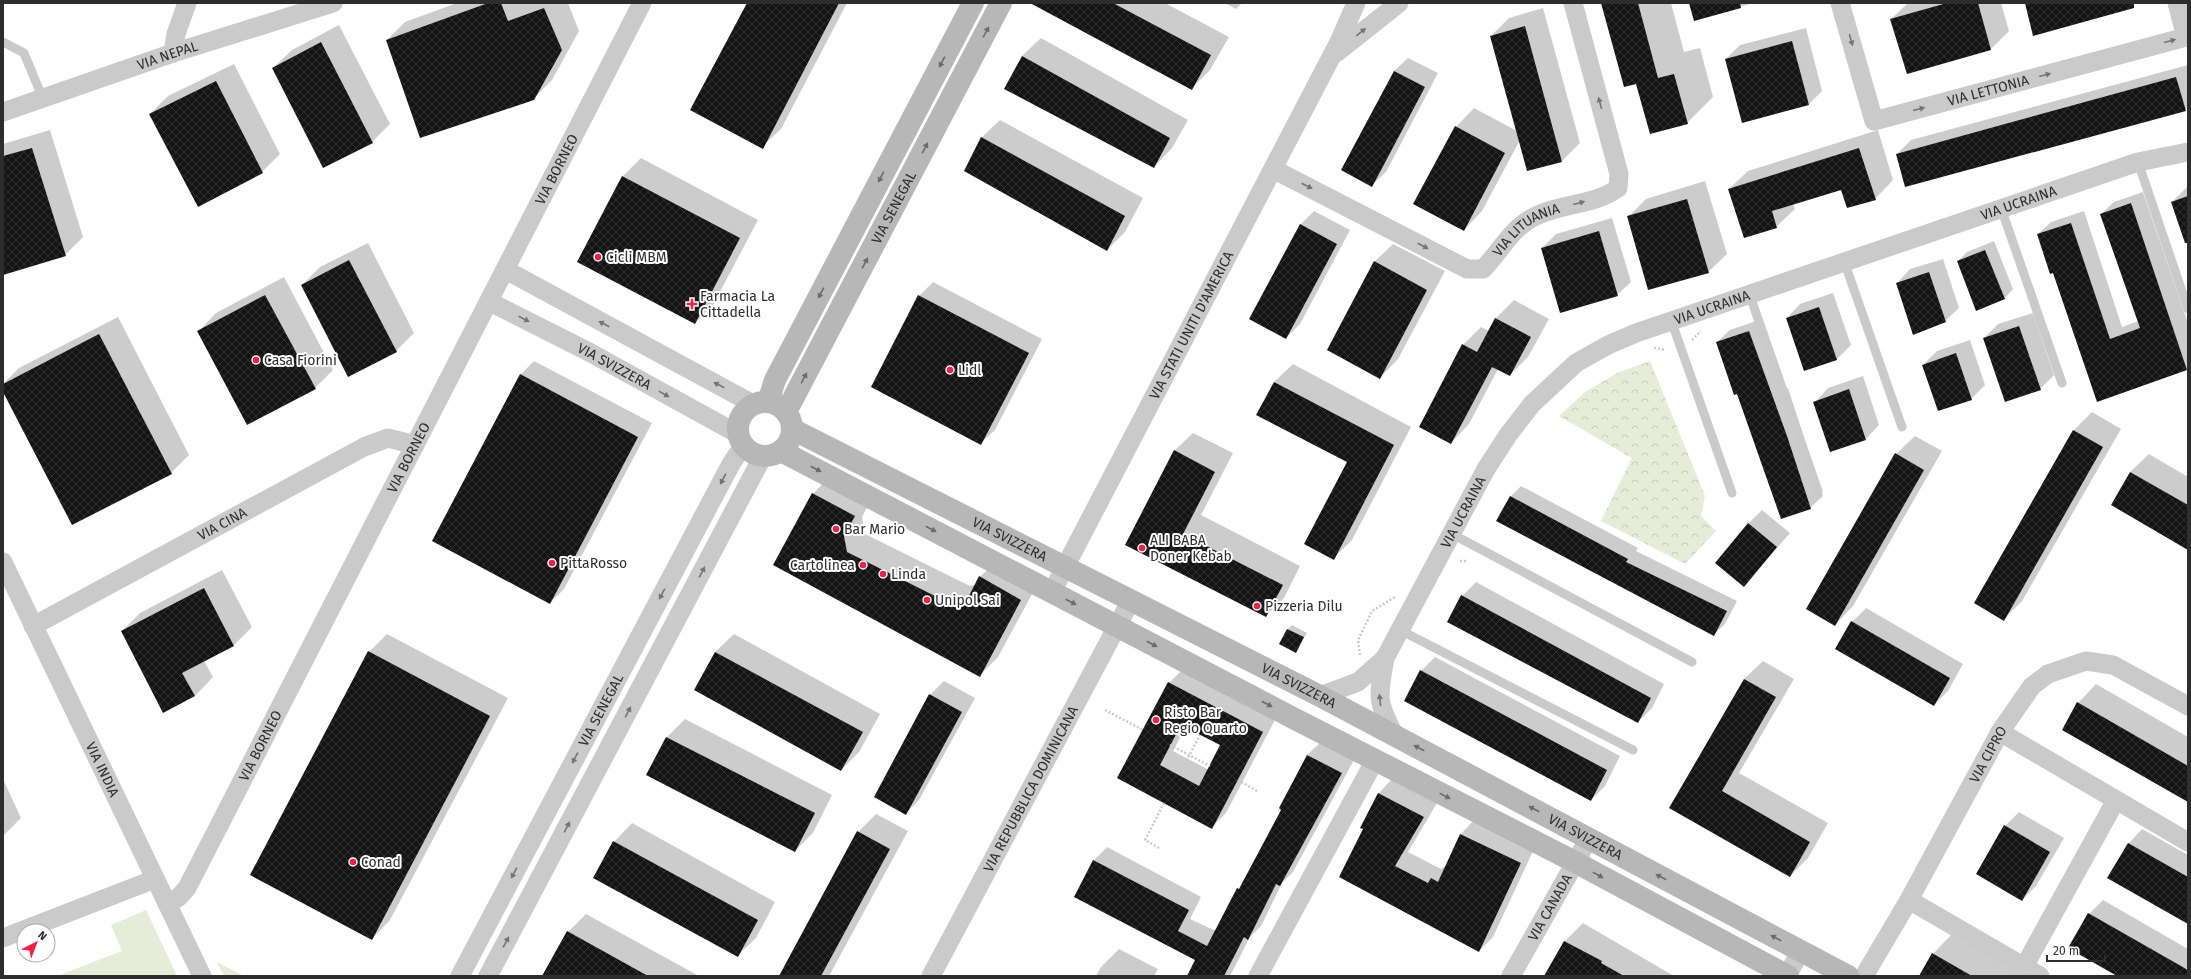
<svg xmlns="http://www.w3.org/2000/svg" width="2191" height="979" font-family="'Fira Sans',sans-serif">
	<defs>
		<pattern id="park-crowns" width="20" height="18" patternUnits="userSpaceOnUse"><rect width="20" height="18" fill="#e5ecd8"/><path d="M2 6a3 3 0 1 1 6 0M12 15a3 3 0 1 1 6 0" fill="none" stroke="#c5cbba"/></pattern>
		<pattern id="building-cross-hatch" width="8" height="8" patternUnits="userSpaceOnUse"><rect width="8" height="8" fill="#141414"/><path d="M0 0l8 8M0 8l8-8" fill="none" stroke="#2e2e2e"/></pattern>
	</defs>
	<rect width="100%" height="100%" fill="#fff"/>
	<!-- grass -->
	<path fill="#e5ecd8" d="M146,910L177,976H57L122,951L111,925Z
		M217,962L244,976H224Z"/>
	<!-- park -->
	<path fill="url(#park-crowns)" d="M1650,361L1705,496L1701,516L1716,531L1685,564L1601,521L1632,458L1559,416L1585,392L1617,373Z"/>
	<!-- shadow -->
	<path fill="#0003" fill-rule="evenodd" d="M457,3H568L579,31L552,80L533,99L387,40L405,22Z
		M748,3H847L781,129L762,147Z
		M1052,3H1165L1229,37L1210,70L1191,89Z
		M1225,3H1242L1236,9Z
		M1604,3H1671L1684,52L1700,48L1713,97L1687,123L1637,82Z
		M1690,3H1753L1694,20Z
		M1908,3H2001L2009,31L1991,49L1907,73L1891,19Z
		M1543,8L1580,143L1562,161L1520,140L1482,211L1464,230L1456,127L1474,108L1517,131L1491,36L1509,18Z
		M339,25L390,124L372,142L273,68L292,50Z
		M1806,28L1822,91L1809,104L1726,59L1740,45Z
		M1041,38L1188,120L1172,148L1154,167L1022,56Z
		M1408,58L1438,73L1386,172L1372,185L1394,71Z
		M234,64L280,154L262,172L150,114L168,96Z
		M2188,65V107L2185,110L1897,154L1911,140Z
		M1000,120L1143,198L1125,232L1107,250L981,138Z
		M50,130L83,237L65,255L3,274V144Z
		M1878,130L1893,180L1875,199L1842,189L1793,204L1795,209L1776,227L1729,189L1748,171Z
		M641,158L758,220L713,305L695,323L578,261L623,176Z
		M1705,181L1727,254L1708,272L1628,217L1646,199Z
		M2188,186V247L2172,202Z
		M2143,192L2188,323V368L2098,401L2053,272L2038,234L2051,222L2084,211L2122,327L2139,321L2101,214L2114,202Z
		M1314,211L1350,230L1300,324L1286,338L1300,225Z
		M1612,218L1631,282L1617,295L1542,248L1556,234Z
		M1994,241L2013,289L2004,299L1958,261L1967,252Z
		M368,243L414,333L396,351L302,285L320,267Z
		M1393,244L1445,271L1398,359L1380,378L1374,262Z
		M1943,259L1959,308L1945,321L1897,283L1910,269Z
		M284,277L333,370L315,388L198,332L216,313Z
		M933,282L1042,339L995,430L981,443L919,296Z
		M1833,293L1851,345L1837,359L1804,370L1787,318L1800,304Z
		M1514,300L1549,319L1528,357L1510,375L1498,369L1469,424L1451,443L1463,345L1481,327L1489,331L1496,318Z
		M2033,313L2054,375L2040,389L1984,338L1998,324Z
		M118,317L189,455L171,473L3,390V384L19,368Z
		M1762,319L1786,389L1788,388L1823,496L1810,508L1738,393L1717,342L1730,330Z
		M1970,340L1985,385L1971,399L1923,365L1937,351Z
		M534,361L652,423L564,589L550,603L520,375Z
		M1293,364L1411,427L1352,540L1333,559L1348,462L1274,382Z
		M1863,376L1879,425L1866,439L1831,450L1815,402L1828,388Z
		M2092,412L2121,429L2022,601L2004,619L1975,603L2074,430Z
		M1193,433L1233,453L1201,515L1300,566L1284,598L1266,616L1127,545L1174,451Z
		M1915,436L1942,451L1853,606L1835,625L1896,454Z
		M2149,454L2188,477V548L2130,472Z
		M831,475L872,498L862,517L865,534L970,586L976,584L980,577L998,559L1039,581L998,657L980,675L775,564L813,494Z
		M1521,486L1638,548L1636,551L1737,601L1725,624L1714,634L1498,521L1511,496Z
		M1762,510L1790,533L1744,586L1748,524Z
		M222,570L252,627L234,645L204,661L213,677L195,696L122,631L140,613Z
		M1476,582L1664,684L1652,708L1638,722L1449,621L1462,596Z
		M1866,608L1963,664L1948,691L1934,705L1852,622Z
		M1292,625L1307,633L1296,651L1288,629Z
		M387,634L508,698L390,920L372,939L369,652Z
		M734,634L880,714L859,752L841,770L695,690L715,652Z
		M1435,657L1620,756L1605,786L1591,800L1421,671Z
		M1763,661L1794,679L1739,773L1828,823L1808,858L1790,876L1671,808L1744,679Z
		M1183,669L1276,718L1226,813L1212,827L1118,777L1169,683ZM1186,726L1222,745L1209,770L1173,751Z
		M944,681L975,698L919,800L906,813L930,695Z
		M2096,684L2188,737V801L2063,729L2078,703Z
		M685,719L832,795L813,833L795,851L648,775L667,737Z
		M1320,743L1354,760L1293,872L1282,883L1261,926L1250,937L1230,976H1188L1196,960L1075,896L1094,860L1107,847L1201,897L1190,919L1216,931L1282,809L1307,755Z
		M3,779L21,818L3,836Z
		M1392,779L1437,803L1408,852L1441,869L1447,865L1461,834L1474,820L1534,849L1493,937L1479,951L1341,876L1364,829L1361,827L1379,793Z
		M2019,812L2064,838L2036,886L2022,900L2005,826Z
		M876,814L908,831L829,976H780L858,832Z
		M632,823L775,902L756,938L737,956L595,877L614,842Z
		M2142,829L2188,855V923L2109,878L2129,843Z
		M2103,900L2188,949V965L2182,976H2119L2070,948L2089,914Z
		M586,914L699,976H553L568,932Z
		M1583,923L1674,976H1545L1565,941Z
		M1951,935L2022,976H1920L1933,954Z
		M1119,949L1158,969L1154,976H1096L1101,967Z"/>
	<!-- building -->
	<path fill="url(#building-cross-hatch)" fill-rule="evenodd" d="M488,3H501L508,21L544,8L562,50L534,100L420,138L386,40Z
		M747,3H839L763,149L690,110Z
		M1030,3H1113L1211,55L1192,90Z
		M1601,3H1638L1658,78L1674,74L1688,124L1650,134L1636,84L1624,87Z
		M1689,3H1740L1741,8L1694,21Z
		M1947,3H1978L1991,50L1907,74L1890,19Z
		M2025,3H2134V8L2033,36Z
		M1525,26L1562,162L1527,171L1490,36Z
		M1792,41L1809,105L1742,123L1725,59Z
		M321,42L373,143L323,168L272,68Z
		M1022,56L1170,138L1154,168L1004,89Z
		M1394,71L1425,87L1372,187L1341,170Z
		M2176,77L2186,111L1905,187L1896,154Z
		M216,81L263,173L198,207L149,114Z
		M1455,126L1505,153L1464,231L1413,204Z
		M981,137L1125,216L1107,251L964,171Z
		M32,148L66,256L3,275V156Z
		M1859,148L1876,200L1847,208L1841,190L1772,211L1777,228L1744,238L1728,189Z
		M622,176L740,238L695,324L577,262Z
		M2188,196V243H2185L2171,202Z
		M1687,199L1709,273L1648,290L1627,216Z
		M2131,203L2187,370L2097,402L2053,273L2050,274L2037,234L2071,223L2110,339L2140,328L2100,214Z
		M1300,224L1337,244L1286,339L1249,319Z
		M1599,231L1618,296L1560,313L1541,248Z
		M1985,250L2005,299L1976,311L1957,261Z
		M349,260L397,352L348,377L301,285Z
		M1374,261L1427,290L1380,379L1327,350Z
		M1929,272L1946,322L1913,335L1896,283Z
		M265,295L316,389L247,425L197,331Z
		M918,295L1029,353L981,445L871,387Z
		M1819,307L1837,360L1804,371L1786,318Z
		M1495,318L1531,337L1510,376L1492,367L1451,444L1419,427L1462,344L1477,352Z
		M2019,326L2041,390L2005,402L1983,338Z
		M1749,331L1787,436L1811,509L1781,519L1737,394L1734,395L1716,342Z
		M99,334L172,474L72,525L3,392V384Z
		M1956,353L1972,400L1938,411L1922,365Z
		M520,374L638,437L550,604L432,541Z
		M1274,382L1394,445L1334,560L1304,544L1347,462L1256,415Z
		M1849,389L1866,440L1830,452L1813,402Z
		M2073,430L2103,447L2004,621L1974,603Z
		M1174,450L1215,472L1183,534L1283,585L1266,617L1125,545Z
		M1895,453L1924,470L1835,626L1806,609Z
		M2130,472L2188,505V550L2111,505Z
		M812,493L855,516L844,536L847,552L951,604L968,598L979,576L1021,600L980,677L773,565Z
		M1510,496L1628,559L1626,562L1727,611L1714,636L1496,521Z
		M1748,523L1777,547L1744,587L1715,563Z
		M204,588L234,646L182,673L195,696L163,713L121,631Z
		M1461,595L1651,698L1638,723L1447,622Z
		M1851,621L1950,678L1934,706L1835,649Z
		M1287,629L1304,637L1296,653L1279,644Z
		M368,651L490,716L372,940L250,875Z
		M715,652L863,732L841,771L694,690Z
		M1420,670L1607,770L1591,801L1404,701Z
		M1744,679L1776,697L1722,791L1810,842L1790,877L1669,808Z
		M1168,682L1263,732L1212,829L1117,778ZM1181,725L1220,745L1199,786L1160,765Z
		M929,694L962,712L906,815L874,797Z
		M2077,702L2188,766V802L2062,730Z
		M666,737L815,813L795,852L646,775Z
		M1307,755L1342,773L1280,886L1276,884L1248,940L1244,937L1224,976H1187L1195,960L1074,897L1093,860L1189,910L1178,931L1207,946L1237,888L1239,889L1281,810L1279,808Z
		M1378,793L1424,817L1395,866L1428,883L1431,878L1438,882L1460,834L1521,863L1479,952L1339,877L1363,829L1360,828Z
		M2004,825L2050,852L2022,901L1976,874Z
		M857,831L890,849L821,976H779Z
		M613,841L758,920L738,957L593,878Z
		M2128,843L2188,877V924L2107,878Z
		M2088,913L2188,970V976H2117L2068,948Z
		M567,931L648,976H542Z
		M1564,941L1602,961L1601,963L1624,976H1544Z
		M1932,953L1972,976H1919Z"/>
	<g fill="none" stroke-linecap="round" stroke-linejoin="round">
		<!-- path -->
		<path stroke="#cacaca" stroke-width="2.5" stroke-dasharray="2 2" stroke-linecap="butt" d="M1692,340L1701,331
			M1654,348L1666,350
			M1460,561H1468
			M1360,655L1358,640L1372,611L1395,597
			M1105,710L1143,730
			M1170,745L1210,766
			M1179,775L1200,735
			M1238,780L1257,791
			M1159,848L1145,840L1164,803"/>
		<!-- service -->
		<path stroke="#cacaca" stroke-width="9" d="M3,42L24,53L43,99
			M2138,162L2188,309
			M2001,208L2062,383
			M1844,261L1902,427
			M1749,293L1818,491
			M1671,320L1732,493
			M1452,534L1692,662
			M1400,630L1633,750"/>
		<!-- minor -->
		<g stroke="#cacaca" stroke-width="19">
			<path id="s1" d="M1840,3L1874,121L2186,37L2177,3"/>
			<path d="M173,53L176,34L187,3"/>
			<path d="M1336,53L1399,3"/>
			<path id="s2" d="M3,112L173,53L333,3"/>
			<path id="s3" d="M1273,169L1467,269H1483C1500,252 1510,230 1532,218C1558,203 1594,206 1618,188L1619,174L1573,3"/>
			<path d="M506,270L753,404"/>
			<path id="s4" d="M490,302L589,352L738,434"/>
			<path id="s5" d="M3,562L202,976"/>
			<path id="s6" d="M1052,592L1339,42L1356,3"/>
			<path id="s7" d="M33,626L364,447L388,438L415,445"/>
			<path d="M1385,658C1378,696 1376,701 1395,736"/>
			<path id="s8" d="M1320,696L1358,682L1385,658L1486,469L1508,435L1532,404L1576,363L1608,345L1636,333L2138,162L2188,152"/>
			<path d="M2000,732L2188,842"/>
			<path d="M1909,900L2040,976"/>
			<path id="s9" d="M167,904L179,897L187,888L642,3"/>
			<path d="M3,938L155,879"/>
			<path d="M2024,967L2116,800"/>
			<path id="s10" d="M460,976L731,464L743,446"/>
			<path d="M488,976L763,456"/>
			<path id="s11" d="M931,976L1130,602"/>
			<path d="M1258,976L1375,760"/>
			<path id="s12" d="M1511,976L1589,838"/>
			<path d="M1787,976L1800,952"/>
			<path id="s13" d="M1864,976L1909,900L2000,732L2032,686L2048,674L2086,661L2113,665L2188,706"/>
		</g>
		<!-- secondary -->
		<g stroke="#b7b7b7" stroke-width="22">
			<circle cx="765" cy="429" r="27"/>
			<path d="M768,402L775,380L973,3"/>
			<path id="s14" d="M786,412L1001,3"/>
			<path id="s15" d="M792,429L1320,696L1848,976"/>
			<path d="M781,451L1295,719L1575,862L1788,976"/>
		</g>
	</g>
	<!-- one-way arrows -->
	<defs><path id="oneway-solid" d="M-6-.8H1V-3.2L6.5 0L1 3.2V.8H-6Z"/></defs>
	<g fill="#6b6b6b">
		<use href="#oneway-solid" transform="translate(986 32) rotate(-62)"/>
		<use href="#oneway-solid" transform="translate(942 62) rotate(118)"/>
		<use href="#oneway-solid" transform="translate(925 148) rotate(-62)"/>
		<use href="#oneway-solid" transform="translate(881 177) rotate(118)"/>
		<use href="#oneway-solid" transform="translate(865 263) rotate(-62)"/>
		<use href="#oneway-solid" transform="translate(821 293) rotate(118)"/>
		<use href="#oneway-solid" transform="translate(804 378) rotate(-62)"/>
		<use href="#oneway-solid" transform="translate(816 469) rotate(28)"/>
		<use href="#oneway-solid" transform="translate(931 529) rotate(28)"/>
		<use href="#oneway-solid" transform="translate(1071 602) rotate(27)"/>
		<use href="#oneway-solid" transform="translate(1152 644) rotate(28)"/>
		<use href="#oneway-solid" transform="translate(1267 704) rotate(28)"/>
		<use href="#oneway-solid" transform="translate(1419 748) rotate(-152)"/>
		<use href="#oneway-solid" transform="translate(1445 796) rotate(27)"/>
		<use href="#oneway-solid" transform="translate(1534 809) rotate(-152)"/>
		<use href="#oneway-solid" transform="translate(1598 875) rotate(29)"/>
		<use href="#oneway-solid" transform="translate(1661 877) rotate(-152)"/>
		<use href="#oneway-solid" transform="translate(1776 938) rotate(-152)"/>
	</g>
	<g fill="#747474">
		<use href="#oneway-solid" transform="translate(1361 32) rotate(-39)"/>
		<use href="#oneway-solid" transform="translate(1851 40) rotate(74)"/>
		<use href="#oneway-solid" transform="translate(2170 41) rotate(-15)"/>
		<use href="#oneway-solid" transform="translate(2045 75) rotate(-15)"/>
		<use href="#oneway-solid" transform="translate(1600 103) rotate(-105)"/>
		<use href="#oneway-solid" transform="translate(1919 109) rotate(-15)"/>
		<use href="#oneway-solid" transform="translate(1307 186) rotate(27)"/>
		<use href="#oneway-solid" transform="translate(1579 203) rotate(-15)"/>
		<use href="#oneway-solid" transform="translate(1423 246) rotate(27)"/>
		<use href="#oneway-solid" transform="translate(524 319) rotate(27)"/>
		<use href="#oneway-solid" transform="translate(604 324) rotate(-152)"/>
		<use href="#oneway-solid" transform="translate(719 385) rotate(-152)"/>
		<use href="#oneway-solid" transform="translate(664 394) rotate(29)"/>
		<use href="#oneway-solid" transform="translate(723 479) rotate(118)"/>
		<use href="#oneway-solid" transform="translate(702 572) rotate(-62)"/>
		<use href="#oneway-solid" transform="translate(662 594) rotate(118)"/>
		<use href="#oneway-solid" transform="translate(1380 700) rotate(-96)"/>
		<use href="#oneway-solid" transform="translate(628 712) rotate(-62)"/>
		<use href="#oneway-solid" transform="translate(575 758) rotate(118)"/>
		<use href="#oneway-solid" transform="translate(567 827) rotate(-62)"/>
		<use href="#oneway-solid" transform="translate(514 873) rotate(118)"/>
		<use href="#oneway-solid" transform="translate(506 942) rotate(-62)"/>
	</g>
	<!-- markers -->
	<g fill="#f51d44" stroke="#fff" stroke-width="1.5">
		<circle cx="598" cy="257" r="4"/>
		<path d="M690 298h4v4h4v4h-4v4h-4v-4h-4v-4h4z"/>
		<circle cx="256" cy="360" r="4"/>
		<circle cx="950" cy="370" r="4"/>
		<circle cx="836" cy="529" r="4"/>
		<circle cx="1142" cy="548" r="4"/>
		<circle cx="552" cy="563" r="4"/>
		<circle cx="863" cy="565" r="4"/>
		<circle cx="883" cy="574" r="4"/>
		<circle cx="927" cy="600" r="4"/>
		<circle cx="1257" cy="606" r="4"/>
		<circle cx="1156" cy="720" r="4"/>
		<circle cx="353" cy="862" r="4"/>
	</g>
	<g text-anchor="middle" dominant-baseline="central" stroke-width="4" stroke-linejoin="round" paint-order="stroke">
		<!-- street labels -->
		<g font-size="14" fill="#2d2d2d" stroke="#fff">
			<text stroke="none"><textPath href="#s2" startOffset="174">VIA NEPAL</textPath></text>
			<text stroke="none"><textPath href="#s1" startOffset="241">VIA LETTONIA</textPath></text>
			<text stroke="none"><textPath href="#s9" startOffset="834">VIA BORNEO</textPath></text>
			<text stroke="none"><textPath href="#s8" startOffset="902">VIA UCRAINA</textPath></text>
			<text stroke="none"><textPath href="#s14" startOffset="231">VIA SENEGAL</textPath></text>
			<text stroke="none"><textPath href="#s3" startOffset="294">VIA LITUANIA</textPath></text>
			<text stroke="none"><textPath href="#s8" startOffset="578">VIA UCRAINA</textPath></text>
			<text stroke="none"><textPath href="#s6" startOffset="301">VIA STATI UNITI D'AMERICA</textPath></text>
			<text stroke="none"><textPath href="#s4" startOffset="140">VIA SVIZZERA</textPath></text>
			<text stroke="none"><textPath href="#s9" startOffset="510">VIA BORNEO</textPath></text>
			<text stroke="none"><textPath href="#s8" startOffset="242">VIA UCRAINA</textPath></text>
			<text stroke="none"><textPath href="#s7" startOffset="215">VIA CINA</textPath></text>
			<text stroke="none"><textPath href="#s15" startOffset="244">VIA SVIZZERA</textPath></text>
			<text stroke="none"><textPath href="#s15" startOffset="568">VIA SVIZZERA</textPath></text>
			<text stroke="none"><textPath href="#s10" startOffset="301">VIA SENEGAL</textPath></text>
			<text stroke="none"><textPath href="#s9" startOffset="186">VIA BORNEO</textPath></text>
			<text stroke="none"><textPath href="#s13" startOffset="254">VIA CIPRO</textPath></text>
			<text stroke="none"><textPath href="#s5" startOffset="230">VIA INDIA</textPath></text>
			<text stroke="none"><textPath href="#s11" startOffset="212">VIA REPUBBLICA DOMINICANA</textPath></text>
			<text stroke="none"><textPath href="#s15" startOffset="892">VIA SVIZZERA</textPath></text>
			<text stroke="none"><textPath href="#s12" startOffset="79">VIA CANADA</textPath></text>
		</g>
		<!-- poi labels -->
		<g font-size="14" fill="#2d2d2d" stroke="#fff" text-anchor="start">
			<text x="606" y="257">Cicli MBM</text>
			<text x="700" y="296">Farmacia La<tspan x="700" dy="16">Cittadella</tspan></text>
			<text x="264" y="360">Casa Fiorini</text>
			<text x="958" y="370">Lidl</text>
			<text x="844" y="529">Bar Mario</text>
			<text x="1150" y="540">ALI BABA<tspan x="1150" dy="16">Doner Kebab</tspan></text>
			<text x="560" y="563">PittaRosso</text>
			<text x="855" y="565" text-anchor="end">Cartolinea</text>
			<text x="891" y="574">Linda</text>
			<text x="935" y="600">Unipol Sai</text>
			<text x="1265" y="606">Pizzeria Dilu</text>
			<text x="1164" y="712">Risto Bar<tspan x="1164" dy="16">Regio Quarto</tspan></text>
			<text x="361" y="862">Conad</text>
		</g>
	</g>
	<!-- border -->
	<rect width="2191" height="979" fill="none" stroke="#2d2d2d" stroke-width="8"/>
	<!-- north arrow -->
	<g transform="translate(36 943) rotate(42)"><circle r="19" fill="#ffffff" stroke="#ababab"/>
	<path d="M0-3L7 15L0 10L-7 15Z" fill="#f51d44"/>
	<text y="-6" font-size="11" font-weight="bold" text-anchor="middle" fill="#2d2d2d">N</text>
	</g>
	<!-- scale -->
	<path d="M2047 955v6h58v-6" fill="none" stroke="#2d2d2d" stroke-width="2"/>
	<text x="2053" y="955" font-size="12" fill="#2d2d2d" stroke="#ffffff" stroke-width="3" paint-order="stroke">20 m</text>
</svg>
